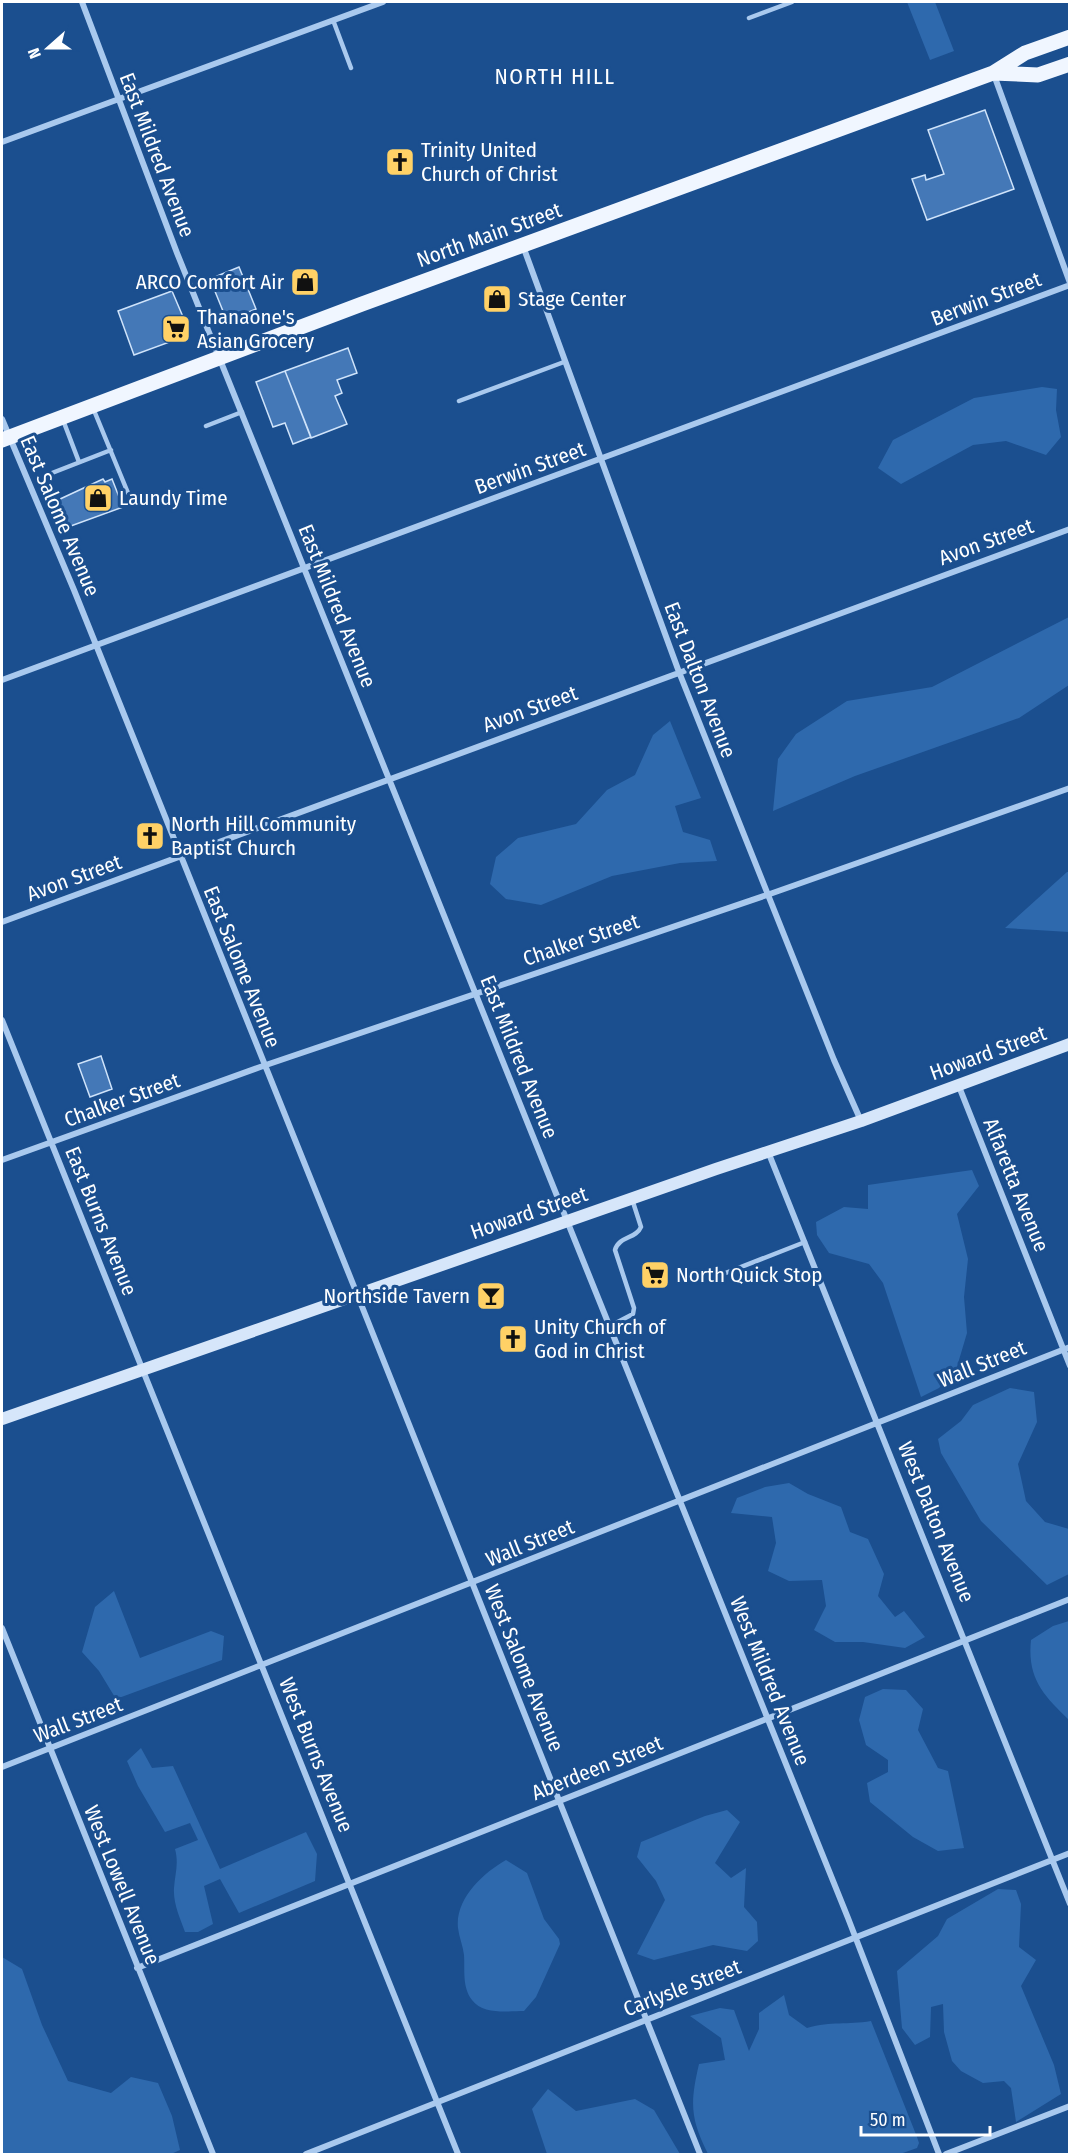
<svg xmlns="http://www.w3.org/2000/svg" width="1071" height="2156" font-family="'Fira Sans Condensed',sans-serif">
	<rect width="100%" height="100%" fill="#1b4f8f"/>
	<!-- green -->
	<path fill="#2e69ad" d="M907,2H935L954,51L930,60Z
		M1042,387L1057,389L1056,410L1061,437L1046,455L1006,441L973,445L901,484L878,468L893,440L974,398Z
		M1069,617V685L1019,718L855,776L773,811L778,759L796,734L847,701L932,687Z
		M670,721L701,798L675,806L683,832L710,840L717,861L680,863L612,876L541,905L506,899L490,884L496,857L518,838L576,824L607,790L635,775L653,735Z
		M1067,872H1069V932L1005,928Z
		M972,1170L979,1186L957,1214L968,1259L964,1297L967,1333L956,1370L939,1388L921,1397L883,1283L869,1264L829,1253L817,1235L816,1222L844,1207L868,1209V1185Z
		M1010,1388L1034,1392L1037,1422L1018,1464L1026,1501L1045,1522L1069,1529V1574L1047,1585L981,1521L941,1453L938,1439L961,1421L973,1405Z
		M789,1483L808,1494L841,1507L850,1532L868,1539L884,1574L878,1596L895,1617L904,1611L925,1637L905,1648L863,1642H835L814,1630L826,1606L822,1580L789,1581L768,1571L776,1543L772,1517L731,1513L737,1498L765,1487Z
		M114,1591L140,1658L211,1631L224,1636L222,1660L116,1699L99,1671L82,1652L95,1607Z
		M1069,1621H1070L1069,1720C1043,1695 1027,1678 1031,1640L1053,1626Z
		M883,1689L906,1690L923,1709L918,1730L938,1768L948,1771L964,1848L938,1851L913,1837L870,1802L867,1783L888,1772V1760L866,1745L859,1720L865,1697Z
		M141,1748L152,1768L173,1766L220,1869L306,1832L317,1854L315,1881L239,1913L220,1879L204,1886L213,1924L198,1932H185C180,1918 173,1903 174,1888C175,1874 179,1864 175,1849L198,1840L190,1823L165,1832L138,1786L127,1761Z
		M727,1810L740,1822L715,1863L731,1878L746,1868L744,1907L757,1922L758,1941L747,1951L713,1945L654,1960L637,1954L665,1900L656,1881L637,1857L641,1842L705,1816Z
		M506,1860L527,1873L544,1919L559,1939L560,1944L536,1997L524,2011C508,2011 483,2015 472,2000C462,1987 465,1970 464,1955C463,1946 459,1937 458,1928C455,1899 483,1873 506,1860Z
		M998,1889L1016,1890L1021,1904L1019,1947L1036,1960L1021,1986L1054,2065L1061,2094L1016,2122L1011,2088L1004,2081L983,2083L961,2071L952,2061L944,2032L943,2004L931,2007L930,2037L915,2045L902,2028L897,1971L938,1936L947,1919Z
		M2,1957L22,1969L42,2025L68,2081L111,2093L131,2077L158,2083L172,2116L180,2150L171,2154H2Z
		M784,1995L789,2015L807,2028C832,2021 847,2025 871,2021L917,2137L919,2143L917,2148L900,2154H708C690,2118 690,2103 699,2064L725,2060L721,2038L690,2016L720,2008L734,2010L749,2051L759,2029V2013Z
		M548,2089L576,2111L635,2099L654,2110L680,2154H547L532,2109Z"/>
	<!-- building -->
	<path fill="#4478b7" stroke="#cfe3fa" stroke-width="1.5" d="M985,110L1014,189L927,220L912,179L925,175L926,180L944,174L928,130Z
		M239,267L256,309L227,321L210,279Z
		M172,291L189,331L186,336L134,355L118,311Z
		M348,348L357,373L337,380L342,393L335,396L347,424L311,438L285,371Z
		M285,371L311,437L293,444L285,423L273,427L256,382Z
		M103,479L105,482L112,479L123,507L68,527L58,500Z
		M101,1056L112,1089L90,1097L78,1064Z"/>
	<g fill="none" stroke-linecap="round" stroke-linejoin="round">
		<!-- lane -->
		<path stroke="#a9c9ee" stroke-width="4.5" d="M749,18L792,2
			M333,20L351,68
			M459,401L564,362
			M93,408L128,493
			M63,420L79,462
			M206,426L242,412
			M52,473L111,450
			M718,1276L805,1242
			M610,1326L633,1314L634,1308L615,1250C619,1236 636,1239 641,1227L632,1199"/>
		<!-- street -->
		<path stroke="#a9c9ee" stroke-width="6" d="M82,2L177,253L848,1918L939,2154
			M994,75L1070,283
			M2,142L383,2
			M523,246L679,672L834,1060L861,1121
			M2,419L74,590L357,1294L700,2154
			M2,680L1070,285
			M2,922L1070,529
			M2,1020L458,2154
			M958,1084L1070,1366
			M769,1154L1070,1904
			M2,1160L263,1066L767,895L1070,788
			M2,1628L213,2154
			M2,1767L1070,1347
			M137,1968L1070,1599
			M306,2154L1070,1853
			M946,2154L1070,2106"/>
		<!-- secondary -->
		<path stroke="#d6e6fa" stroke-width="12" d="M2,1419L716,1169L861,1121L1070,1044"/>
		<!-- primary -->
		<path stroke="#f0f6ff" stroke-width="15" d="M993,73L1038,75L1070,64
			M2,440L362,304L993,73L1025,53L1070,37"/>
	</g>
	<!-- icons -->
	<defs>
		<g id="church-square" transform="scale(1.5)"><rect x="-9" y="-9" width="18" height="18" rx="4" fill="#ffd166" stroke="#1b4f8f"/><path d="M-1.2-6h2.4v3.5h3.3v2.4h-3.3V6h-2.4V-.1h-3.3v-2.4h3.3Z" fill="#111"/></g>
		<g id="shop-square" transform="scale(1.5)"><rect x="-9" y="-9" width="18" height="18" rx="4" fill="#ffd166" stroke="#1b4f8f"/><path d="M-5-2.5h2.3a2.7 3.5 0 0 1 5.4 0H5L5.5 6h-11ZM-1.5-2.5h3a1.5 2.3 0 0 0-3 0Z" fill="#111"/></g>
		<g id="supermarket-square" transform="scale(1.5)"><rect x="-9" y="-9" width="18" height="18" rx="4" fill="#ffd166" stroke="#1b4f8f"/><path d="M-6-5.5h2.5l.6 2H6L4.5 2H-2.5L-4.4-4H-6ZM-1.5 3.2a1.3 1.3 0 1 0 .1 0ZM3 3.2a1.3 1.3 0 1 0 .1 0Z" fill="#111"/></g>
		<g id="bar-square" transform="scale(1.5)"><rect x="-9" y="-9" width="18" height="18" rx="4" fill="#ffd166" stroke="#1b4f8f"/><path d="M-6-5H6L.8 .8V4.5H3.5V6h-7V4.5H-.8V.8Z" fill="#111"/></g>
	</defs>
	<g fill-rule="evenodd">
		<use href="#church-square" x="400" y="162"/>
		<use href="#shop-square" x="305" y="282"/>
		<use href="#shop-square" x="497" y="299"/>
		<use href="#supermarket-square" x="176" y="329"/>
		<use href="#shop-square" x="98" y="498"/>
		<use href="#church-square" x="150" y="836"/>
		<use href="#supermarket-square" x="655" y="1275"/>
		<use href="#bar-square" x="491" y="1296"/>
		<use href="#church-square" x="513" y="1339"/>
	</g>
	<g text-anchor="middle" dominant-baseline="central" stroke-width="6" stroke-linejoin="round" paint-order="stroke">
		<!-- poi labels -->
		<g font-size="21" fill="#fff" stroke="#1b4f8f" text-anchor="start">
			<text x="421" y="150">Trinity United<tspan x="421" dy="24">Church of Christ</tspan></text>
			<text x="284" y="282" text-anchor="end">ARCO Comfort Air</text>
			<text x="518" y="299">Stage Center</text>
			<text x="197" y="317">Thanaone's<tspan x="197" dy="24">Asian Grocery</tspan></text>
			<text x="119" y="498">Laundy Time</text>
			<text x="171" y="824">North Hill Community<tspan x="171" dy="24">Baptist Church</tspan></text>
			<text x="676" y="1275">North Quick Stop</text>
			<text x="470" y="1296" text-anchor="end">Northside Tavern</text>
			<text x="534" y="1327">Unity Church of<tspan x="534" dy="24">God in Christ</tspan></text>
		</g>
		<!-- street labels -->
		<g font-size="21" fill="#fff" stroke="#1b4f8f">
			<text transform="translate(157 155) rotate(69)">East Mildred Avenue</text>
			<text transform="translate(489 235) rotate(-20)">North Main Street</text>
			<text transform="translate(986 299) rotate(-21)">Berwin Street</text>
			<text transform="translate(530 468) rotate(-20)">Berwin Street</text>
			<text transform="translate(60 516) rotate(67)">East Salome Avenue</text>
			<text transform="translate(986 542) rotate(-20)">Avon Street</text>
			<text transform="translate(337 606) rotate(68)">East Mildred Avenue</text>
			<text transform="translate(700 680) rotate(69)">East Dalton Avenue</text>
			<text transform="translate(530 709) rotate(-20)">Avon Street</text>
			<text transform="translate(74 878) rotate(-20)">Avon Street</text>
			<text transform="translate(581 940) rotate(-19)">Chalker Street</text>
			<text transform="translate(242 967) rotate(68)">East Salome Avenue</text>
			<text transform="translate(988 1053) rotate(-20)">Howard Street</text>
			<text transform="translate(519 1057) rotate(68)">East Mildred Avenue</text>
			<text transform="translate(122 1100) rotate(-20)">Chalker Street</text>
			<text transform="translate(1016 1185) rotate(68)">Alfaretta Avenue</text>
			<text transform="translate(529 1213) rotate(-19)">Howard Street</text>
			<text transform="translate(101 1221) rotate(68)">East Burns Avenue</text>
			<text transform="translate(982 1364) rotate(-22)">Wall Street</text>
			<text transform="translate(936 1522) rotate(68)">West Dalton Avenue</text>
			<text transform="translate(530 1543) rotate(-22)">Wall Street</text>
			<text transform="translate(524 1668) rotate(68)">West Salome Avenue</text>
			<text transform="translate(770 1681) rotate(68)">West Mildred Avenue</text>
			<text transform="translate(78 1720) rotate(-21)">Wall Street</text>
			<text transform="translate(316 1755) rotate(68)">West Burns Avenue</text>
			<text transform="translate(597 1768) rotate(-22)">Aberdeen Street</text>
			<text transform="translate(122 1885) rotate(68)">West Lowell Avenue</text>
			<text transform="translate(682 1988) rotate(-21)">Carlysle Street</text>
		</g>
		<!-- neighbourhood labels -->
		<g font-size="22" letter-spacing="1.5" fill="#fff" stroke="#1b4f8f">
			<text x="555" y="76">NORTH HILL</text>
		</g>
	</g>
	<!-- border -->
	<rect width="1071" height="2156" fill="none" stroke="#ffffff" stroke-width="6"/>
	<!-- north arrow -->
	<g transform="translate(48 48) rotate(249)" stroke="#1b4f8f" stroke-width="4.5" paint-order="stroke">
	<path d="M0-4.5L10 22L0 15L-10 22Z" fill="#ffffff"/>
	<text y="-9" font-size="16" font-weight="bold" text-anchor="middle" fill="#ffffff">N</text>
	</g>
	<!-- scale -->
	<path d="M861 2126v9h129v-9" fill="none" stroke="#ffffff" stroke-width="3"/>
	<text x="870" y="2126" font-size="18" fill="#ffffff" stroke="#1b4f8f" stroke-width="4.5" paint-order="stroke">50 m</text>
</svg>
